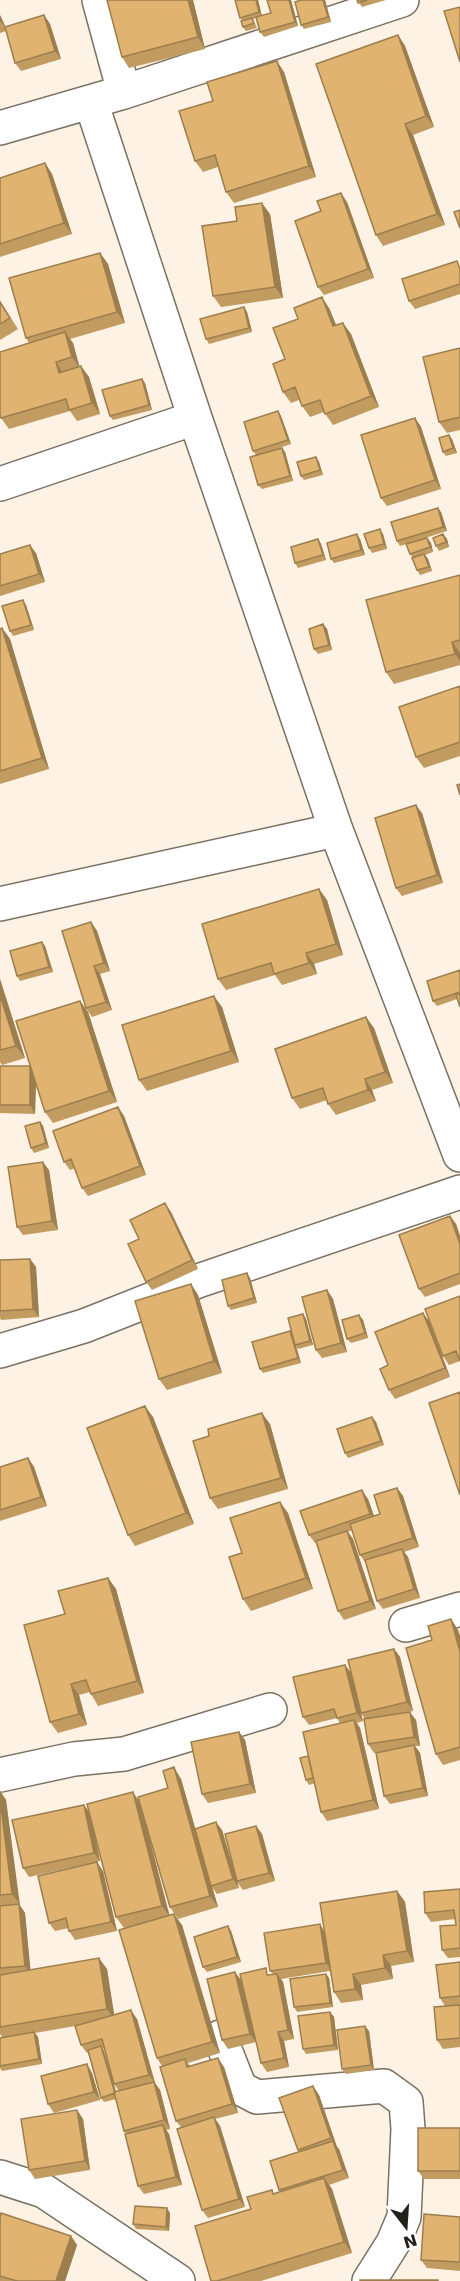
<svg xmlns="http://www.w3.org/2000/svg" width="460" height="2281" font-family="'DejaVu Sans',sans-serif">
	<rect width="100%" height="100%" fill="#fdf2e3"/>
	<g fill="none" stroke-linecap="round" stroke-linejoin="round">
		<!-- street casing -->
		<g stroke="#7a7163" stroke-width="36">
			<path id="street" d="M99,0L124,92
				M91,102L195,418L336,830L460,1155
				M0,128L124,92L402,0
				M0,484L195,418
				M0,904L336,830
				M0,1351L84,1326L198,1281L460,1192
				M406,1625L460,1609
				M0,1775L74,1759L124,1754L270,1710
				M220,2037L240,2088L257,2097L384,2086L406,2102L408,2129L404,2217L393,2243L369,2281
				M0,2177L44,2191L178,2281"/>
		</g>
		<!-- street -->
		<use href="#street" stroke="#fff" stroke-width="33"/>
	</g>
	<!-- wall -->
	<path fill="#c19b60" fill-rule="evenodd" d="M107,0H193L205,49L129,68L122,57Z
		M235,0H258L262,16L271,13L267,0H291L298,26L264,37L260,32L257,18L253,19L257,28L246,31L243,27L242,20L240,18Z
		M325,0L331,22L304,29L301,25Z
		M357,0H386L362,7Z
		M0,15L5,27L44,15L50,24L61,59L21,71L15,63L6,31L0,33Z
		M398,35L405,46L434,127L413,135L445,225L383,246L376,235Z
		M284,72L316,177L234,203L226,192L218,167L203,172L195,161L213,101Z
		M45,163L52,174L72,234L0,257V178Z
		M347,202L374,278L324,295L318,287L321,211Z
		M270,214L283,298L221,307L213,296L237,221Z
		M100,253L108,264L125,323L70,339L73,343L79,367L89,377L100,414L77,421L70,411L9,429L1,418L29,343L26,338Z
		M460,269V294L415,309L409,301Z
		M0,301L18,329L0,340Z
		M244,307L247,312L252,332L209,344L206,339Z
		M329,308L336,325L351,334L379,407L333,425L324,412L310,417L302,406L299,400L291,403L283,392L285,359Z
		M460,348V430L447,433L439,422Z
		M145,383L152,410L113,420L110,416Z
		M281,416L291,444L279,448H282L285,452L293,481L262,489L258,485L256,455L253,451Z
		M415,418L421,427L441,489L387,506L381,498Z
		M452,439L457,453L446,456L443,452Z
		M316,457L319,462L323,475L304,480L301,476Z
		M441,512L447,531L400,546L397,541Z
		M383,534L387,549L372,553L369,548Z
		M443,534L447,539L449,547L439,551L436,546Z
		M427,538L431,543L433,552L425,555L428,559L432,571L420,575L417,570L413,558L410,554Z
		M318,539L321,544L326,560L298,568L295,563Z
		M360,539L365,555L334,563L331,559Z
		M36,553L45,582L0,596V554Z
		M460,575V665L394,684L386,672Z
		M26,605L34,630L13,636L10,631Z
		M323,624L327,629L332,650L318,654L314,649Z
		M2,628L10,639L49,769L0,784V629Z
		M460,686V756L424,768L416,757Z
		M422,813L443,883L402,896L396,888Z
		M319,889L327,900L343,955L314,964L317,974L282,985L275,975L226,990L218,979Z
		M91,922L97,931L110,971L100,974L112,1010L92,1017L86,1008Z
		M45,946L53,972L20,981L17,976Z
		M460,970V1007L457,999L437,1006L433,1001Z
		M0,979L25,1058L2,1065L0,1062Z
		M80,1001L88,1012L117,1102L53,1123L45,1112L36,1084L35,1114L0,1113V1066H30Z
		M222,1007L239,1062L147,1091L139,1080Z
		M374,1028L393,1083L372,1090L376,1101L336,1115L328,1104L327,1100L300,1109L292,1098Z
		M118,1107L124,1116L146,1175L88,1196L82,1188L75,1168L70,1170L64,1162Z
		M40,1122L43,1126L49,1148L34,1153L31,1148Z
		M49,1170L58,1230L23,1235L17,1227Z
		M171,1212L198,1269L152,1290L146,1282L139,1239Z
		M450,1216L456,1224L460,1236V1284L425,1297L419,1289Z
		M30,1259L36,1267L39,1317L1,1320L0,1318V1311Z
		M250,1278L257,1303L231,1310L228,1306Z
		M191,1284L198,1295L222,1373L167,1390L159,1379Z
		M327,1290L333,1299L347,1352L322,1358L316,1350Z
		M460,1296V1361L449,1365L443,1356Z
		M423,1313L429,1321L450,1377L395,1399L389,1390L388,1365Z
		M303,1314L306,1319L313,1345L298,1349L296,1346L301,1363L263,1373L260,1369L290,1331L293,1335Z
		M359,1315L363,1320L368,1338L351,1343L347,1339Z
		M153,1417L194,1524L135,1546L128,1535Z
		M372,1417L376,1422L384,1445L348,1458L345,1453Z
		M270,1424L288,1489L218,1509L210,1498L209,1436Z
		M28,1458L34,1467L47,1506L0,1521V1467Z
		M397,1488L403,1496L419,1547L404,1552L408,1557L420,1598L383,1609L377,1601L365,1562L360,1555L352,1530L348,1532L353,1539L376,1609L344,1620L338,1611L316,1543H315L309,1535L368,1499L374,1516L380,1514Z
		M288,1513L313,1589L251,1611L243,1599L242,1553Z
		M108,1578L116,1589L144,1693L98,1706L90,1692L79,1695L87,1725L58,1733L50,1722L65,1614Z
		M451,1619L458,1630L460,1636V1760L443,1765L436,1754Z
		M394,1649L400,1657L413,1711L405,1713L416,1720L420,1746H415L420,1753L428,1796L390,1804L384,1796L386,1751L374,1753L368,1744L365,1719L361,1713Z
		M345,1665L351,1673L363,1721L357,1723L360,1728L379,1809L327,1821L321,1812L315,1783L309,1785L306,1780L308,1756L340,1723L337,1718L309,1725L303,1717Z
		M239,1732L245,1740L256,1793L208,1803L202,1794Z
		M181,1779L195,1828L222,1830L236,1877L256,1826L262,1834L275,1881L243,1890L237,1882L239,1888L217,1894L212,1887L218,1907L178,1919L170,1907L145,1820L169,1916L182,1925L220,2053L188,2063L190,2066L224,2067L238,2113L215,2119L220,2126L245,2207L208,2218L202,2210L181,2127L176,2121L162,2066L157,2058L138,1925L124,1928L116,1917L92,1821L100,1861L29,1877L23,1868L89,1812L139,1802L168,1788Z
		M0,1791L6,1800L19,1905L25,1913L30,1970L107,1969L114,2015L137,2019L155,2083L160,2090L170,2129L166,2130L169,2134L182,2185L144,2194L138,2186L126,2134L124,2131L116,2099L104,2102L101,2098L88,2053H87L81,2045L75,2026L35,2033L38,2037L42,2064L2,2071L0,2068V2038H3L0,2034ZM104,2048L114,2084L119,2091L116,2092L104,2051L103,2049Z
		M103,1871L117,1931L75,1940L69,1931V1928L55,1931L49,1923Z
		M460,1889V1957L448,1958L442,1950L456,1925L455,1919L431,1922L425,1913Z
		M397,1891L405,1902L414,1962L391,1966L393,1979L361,1985L363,2000L341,2003L334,1992L330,1971L281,1979L283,1982L294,2039L284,2041L289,2067L267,2072L261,2063L273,1974L270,1971L320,1924L324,1931Z
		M228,1926L231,1931L241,1962L207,1972L203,1967Z
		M460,1962V2047L443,2049L437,2040L445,2006L440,1998Z
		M326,1974L329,1978L333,2007L297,2012L294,2007Z
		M241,1980L256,2042L228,2049L222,2040Z
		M330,2012L334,2017L338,2050L306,2054L303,2049Z
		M369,2031L374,2070L346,2074L342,2069Z
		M92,2073L100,2100L54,2113L48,2104Z
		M313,2086L319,2095L337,2147L339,2149L349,2178L329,2185L332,2189L352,2253L261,2281H211L251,2209L275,2194L280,2192L279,2190L300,2152L298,2150Z
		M77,2110L83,2119L90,2170L35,2179L29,2170Z
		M460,2128V2179H424L418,2171Z
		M170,2213L169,2231L136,2229L133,2224Z
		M460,2217V2271L427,2268L421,2260Z
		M0,2218L71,2236L77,2245L65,2281H0Z"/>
	<!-- shaded-wall -->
	<path fill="#9d7e4e" d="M188,0H193L205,49L198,37Z
		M256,0H258L262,17L259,12Z
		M289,0H291L298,26L295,22Z
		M323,0H325L331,22L328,17Z
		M0,15L7,30L0,21Z
		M44,15L50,24L61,59L55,51Z
		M398,35L405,46L434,127L426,116Z
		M277,61L284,72L316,177L309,166Z
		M405,124L413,135L445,225L437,214Z
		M45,163L52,174L72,234L64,223Z
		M341,193L347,202L374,278L368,269Z
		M262,203L270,214L283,298L275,287Z
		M100,253L108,264L125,323L117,312Z
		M322,297L329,308L341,337L333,326Z
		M244,307L247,312L252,332L249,328Z
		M343,323L351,334L379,407L371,396Z
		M65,332L73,343L80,368L72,357Z
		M56,362L63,373H59Z
		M81,366L89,377L100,414L92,403Z
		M142,379L145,383L152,410L149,405Z
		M278,411L281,416L291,444L288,440Z
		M415,418L421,427L441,489L435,480Z
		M449,435L452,439L457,453L453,448Z
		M282,448L285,452L293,481L290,476Z
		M316,457L319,462L323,475L320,470Z
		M438,508L441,512L447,531L443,527Z
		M380,529L383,534L387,549L384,544Z
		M357,534L360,539L365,555L361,550Z
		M443,534L447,539L449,547L446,542Z
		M427,538L431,543L433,552L430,547Z
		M318,539L321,544L326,560L323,555Z
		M30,545L36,553L45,582L39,574Z
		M424,554L428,559L432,571L429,567Z
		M23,600L26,605L34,630L31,625Z
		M323,624L327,629L332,650L329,645Z
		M2,628L10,639L49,769L42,758Z
		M452,642L460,653V661L455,654Z
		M416,805L422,813L443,883L437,875Z
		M319,889L327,900L343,955L336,944Z
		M91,922L97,931L110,971L104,963Z
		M42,942L45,946L53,972L49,967Z
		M306,953L314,964L317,974L309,963Z
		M94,966L100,974L112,1010L106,1002Z
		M0,979L25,1058L16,1046L0,995Z
		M214,996L222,1007L239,1062L231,1051Z
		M80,1001L88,1012L117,1102L109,1091Z
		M366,1017L374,1028L393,1083L385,1072Z
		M30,1066L36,1075L35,1114L30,1105Z
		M365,1079L372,1090L376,1101L368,1090Z
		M118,1107L124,1116L146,1175L140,1166Z
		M40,1122L43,1126L49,1148L46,1143Z
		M43,1162L49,1170L58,1230L52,1221Z
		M165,1203L171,1212L198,1269L192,1260Z
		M450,1216L456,1224L460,1236V1244Z
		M30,1259L36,1267L39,1317L33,1309Z
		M247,1273L250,1278L257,1303L254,1298Z
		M191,1284L198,1295L222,1373L214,1361Z
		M327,1290L333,1299L347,1352L341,1343Z
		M423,1313L429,1321L450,1377L445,1368Z
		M303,1314L306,1319L313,1345L310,1341Z
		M359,1315L363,1320L368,1338L365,1333Z
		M290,1331L293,1336L301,1363L298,1358Z
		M145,1406L153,1417L194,1524L186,1513Z
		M262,1413L270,1424L288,1489L281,1478Z
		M372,1417L376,1422L384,1445L381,1441Z
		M28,1458L34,1467L47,1506L41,1497Z
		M397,1488L403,1496L419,1547L413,1538Z
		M362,1490L368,1499L376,1522L370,1514Z
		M280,1502L288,1513L313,1589L306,1578Z
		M347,1531L353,1539L376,1609L370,1601Z
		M402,1549L408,1557L420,1598L414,1589Z
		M108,1578L116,1589L144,1693L137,1681Z
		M451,1619L458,1630L460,1636V1652Z
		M394,1649L400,1657L413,1711L407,1702Z
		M345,1665L351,1673L363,1721L357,1713Z
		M71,1684L79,1695L87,1725L79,1714Z
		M410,1712L416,1720L420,1746L414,1737Z
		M354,1720L360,1728L379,1809L373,1800Z
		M239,1732L245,1740L256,1793L250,1784Z
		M414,1745L420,1753L428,1796L423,1788Z
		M174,1767L181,1779L218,1907L210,1896Z
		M0,1791L6,1800L20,1905L12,1894L0,1799Z
		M133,1792L140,1803L170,1917L162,1906Z
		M84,1805L90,1813L100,1861L94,1853Z
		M216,1822L222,1830L239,1888L233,1879Z
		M256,1826L262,1834L275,1881L269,1873Z
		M97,1862L103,1871L117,1931L111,1922Z
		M397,1891L405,1902L414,1962L407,1951Z
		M19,1904L25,1913L31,1975L25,1966Z
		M174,1914L182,1925L220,2053L212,2042Z
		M320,1924L325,1933L332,1971L326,1963Z
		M228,1926L231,1931L241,1962L237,1957Z
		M383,1955L391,1966L393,1979L385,1968Z
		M99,1958L107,1969L115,2020L107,2009Z
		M235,1972L241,1980L256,2042L250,2034Z
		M277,1974L283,1982L294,2039L288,2030Z
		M326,1974L329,1978L333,2007L330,2003Z
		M353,1974L361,1985L363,2000L355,1989Z
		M131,2010L137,2019L155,2083L149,2075Z
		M330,2012L334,2017L338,2050L334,2045Z
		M365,2026L369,2031L374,2070L371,2065Z
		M34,2032L38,2037L42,2064L39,2059Z
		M278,2032L284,2041L289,2067L284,2058Z
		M101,2046L104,2051L118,2098L115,2093Z
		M218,2058L224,2067L238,2113L232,2104Z
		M87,2064L92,2073L100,2100L94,2092Z
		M154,2082L160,2090L170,2129L164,2120Z
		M313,2086L319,2095L337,2147L339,2149L349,2178L343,2170L333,2141L331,2138Z
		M77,2110L83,2119L90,2170L85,2161Z
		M214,2117L220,2126L245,2207L239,2199Z
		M163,2125L169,2134L182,2185L176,2177Z
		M324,2178L332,2189L352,2253L344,2242Z
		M167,2208L170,2213L169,2231L166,2227Z
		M71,2236L77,2245L65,2281H56Z"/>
	<!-- building -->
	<path fill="#e0b470" stroke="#9d7e4e" stroke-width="1.5" d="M107,0H188L198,37L122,57Z
		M235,0H256L259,12L240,18Z
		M267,0H289L295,22L260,32L256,17L271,13Z
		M301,0H323L328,17L301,25L295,2Z
		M357,0H367L358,3Z
		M460,7V62L444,11Z
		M44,15L55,51L15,63L5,27Z
		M252,18L254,23L243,27L241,21Z
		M398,35L426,116L405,124L437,214L376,235L316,64Z
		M277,61L309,166L226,192L215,155L195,161L179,111L213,101L207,82Z
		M45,163L64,223L0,244V178Z
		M341,193L368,269L318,287L295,221L321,211L317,201Z
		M262,203L275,287L213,296L202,226L237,221L235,207Z
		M460,210V228L454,212Z
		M100,253L117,312L26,338L9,278Z
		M457,261L460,269V284L409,301L402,279Z
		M322,297L333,326L343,323L371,396L325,414L320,400L302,406L295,387L283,392L273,364L285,359L273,328L298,319L294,308Z
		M0,302L10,318L0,324Z
		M244,307L249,328L206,339L200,319Z
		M65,332L72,357L56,362L59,373L81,366L92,403L69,410L66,399L1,418L0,415V352Z
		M460,348V417L439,422L423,357Z
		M142,379L149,405L110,416L102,390Z
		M278,411L288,440L253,451L244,422Z
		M415,418L435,480L381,498L361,435Z
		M449,435L453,448L443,452L439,438Z
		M282,448L290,476L258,485L250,457Z
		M316,457L320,470L301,476L297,462Z
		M438,508L443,527L397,541L391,522Z
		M380,529L384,544L369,548L364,534Z
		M357,534L361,550L331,559L327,543Z
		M443,534L446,542L436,546L433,538Z
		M427,538L430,547L410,554L406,544Z
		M318,539L323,555L295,563L291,547Z
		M30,545L39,574L0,586V554Z
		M424,554L429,567L417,570L412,558Z
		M460,575V640L452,642L455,654L386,672L366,600Z
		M23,600L31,625L10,631L2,606Z
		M323,624L329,645L314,649L309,629Z
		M2,628L42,758L0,771V629Z
		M460,686V742L416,757L399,707Z
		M460,784V795L457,785Z
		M416,805L437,875L396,888L375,818Z
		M319,889L336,944L306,953L309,963L274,974L271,963L218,979L202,924Z
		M91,922L104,963L94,966L106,1002L86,1008L62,931Z
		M42,942L49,967L17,976L10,951Z
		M460,970V992L433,1001L427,981Z
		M460,994V1007L456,995Z
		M0,995L16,1046L0,1050Z
		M214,996L231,1051L139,1080L122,1025Z
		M80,1001L109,1091L45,1112L16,1021Z
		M366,1017L385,1072L365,1079L368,1090L328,1104L323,1088L292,1098L275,1049Z
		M0,1066H30V1105H0Z
		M118,1107L140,1166L82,1188L71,1159L64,1162L53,1131Z
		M40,1122L46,1143L31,1148L25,1126Z
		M43,1162L52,1221L17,1227L8,1167Z
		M165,1203L192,1260L146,1282L128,1244L139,1239L130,1220Z
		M450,1216L460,1244V1273L419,1289L399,1235Z
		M30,1259L33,1309L0,1311V1260Z
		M247,1273L254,1298L228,1306L222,1280Z
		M191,1284L214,1361L159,1379L135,1301Z
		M327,1290L341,1343L316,1350L302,1297Z
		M460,1296V1361L456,1351L443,1356L425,1309Z
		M423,1313L445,1368L389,1390L380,1369L388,1365L375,1332Z
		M303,1314L310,1341L295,1345L288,1318Z
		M359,1315L365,1333L347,1339L342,1320Z
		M290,1331L298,1358L260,1369L252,1342Z
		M460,1392V1495L429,1403Z
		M145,1406L186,1513L128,1535L87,1428Z
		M262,1413L281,1478L210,1498L193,1441L209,1436L208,1429Z
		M372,1417L381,1441L345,1453L337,1429Z
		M28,1458L41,1497L0,1510V1467Z
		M397,1488L413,1538L360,1555L350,1524L380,1514L374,1495Z
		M362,1490L370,1514L309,1535L300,1511Z
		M280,1502L306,1578L243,1599L229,1557L242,1553L230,1518Z
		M347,1531L370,1601L338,1611L316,1541Z
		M402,1549L414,1589L377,1601L365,1560Z
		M108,1578L137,1681L91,1694L86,1680L71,1684L79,1714L50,1722L24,1625L65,1614L58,1591Z
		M451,1619L460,1652V1747L436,1754L406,1648L432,1640L428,1626Z
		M394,1649L407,1702L361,1713L348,1660Z
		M345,1665L357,1713L337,1718L334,1709L303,1717L293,1677Z
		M410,1712L414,1737L368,1744L364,1719Z
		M354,1720L373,1800L321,1812L303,1732Z
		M239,1732L250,1784L202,1794L191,1742Z
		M414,1745L423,1788L384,1796L376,1753Z
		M308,1756L313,1778L306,1780L300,1758Z
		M174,1767L210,1896L170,1907L138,1797L168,1788L163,1771Z
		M133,1792L162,1906L116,1917L87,1804Z
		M0,1799L12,1894L0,1895Z
		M84,1805L94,1853L23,1868L12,1820Z
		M216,1822L233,1879L211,1886L195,1829Z
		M256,1826L269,1873L237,1881L225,1834Z
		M97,1862L111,1922L69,1931L66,1918L49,1923L38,1876Z
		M460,1889V1948L442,1950L440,1926L456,1925L454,1910L425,1913L424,1892Z
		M397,1891L407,1951L383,1955L385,1968L353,1974L355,1989L334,1992L320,1903Z
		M19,1904L25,1966L0,1968V1906Z
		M174,1914L212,2042L157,2058L119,1930Z
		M320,1924L326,1963L270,1971L264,1933Z
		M228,1926L237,1957L203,1967L194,1937Z
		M99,1958L107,2009L0,2027V1975Z
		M460,1962V1996L440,1998L436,1965Z
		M266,1968L267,1975L277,1974L288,2030L278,2032L284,2058L261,2063L240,1974Z
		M235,1972L250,2034L222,2040L207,1979Z
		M326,1974L330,2003L294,2007L290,1979Z
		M460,2005V2038L437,2040L434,2007Z
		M131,2010L149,2075L114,2084L102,2039L81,2045L75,2026Z
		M330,2012L334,2045L303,2049L298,2016Z
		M365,2026L371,2065L342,2069L337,2030Z
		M34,2032L39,2059L0,2066V2038Z
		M101,2046L115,2093L101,2098L88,2050Z
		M218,2058L232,2104L176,2121L160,2067L185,2059L187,2067Z
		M87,2064L94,2092L48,2104L41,2076Z
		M154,2082L164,2120L124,2131L114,2092Z
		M313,2086L331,2138L298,2150L279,2098Z
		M77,2110L85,2161L29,2170L21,2119Z
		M214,2117L239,2199L202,2210L177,2129Z
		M163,2125L176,2177L138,2186L125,2134Z
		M418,2128H460V2171H418Z
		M333,2141L343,2170L279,2190L270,2161Z
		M324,2178L344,2242L217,2281H211L195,2226L251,2209L247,2197L272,2190L273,2194Z
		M135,2206L167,2208L166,2227L133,2224Z
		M1,2213L71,2236L56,2281H17L0,2276V2218Z
		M424,2214L460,2217V2262L421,2260Z
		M360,2280H438V2281H360Z"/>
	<!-- north arrow -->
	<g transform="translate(406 2227) rotate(163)" stroke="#ffffff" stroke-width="4.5" paint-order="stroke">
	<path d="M0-4.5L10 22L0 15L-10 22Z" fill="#231f1a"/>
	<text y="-9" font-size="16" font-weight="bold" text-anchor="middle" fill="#231f1a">N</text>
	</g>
</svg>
